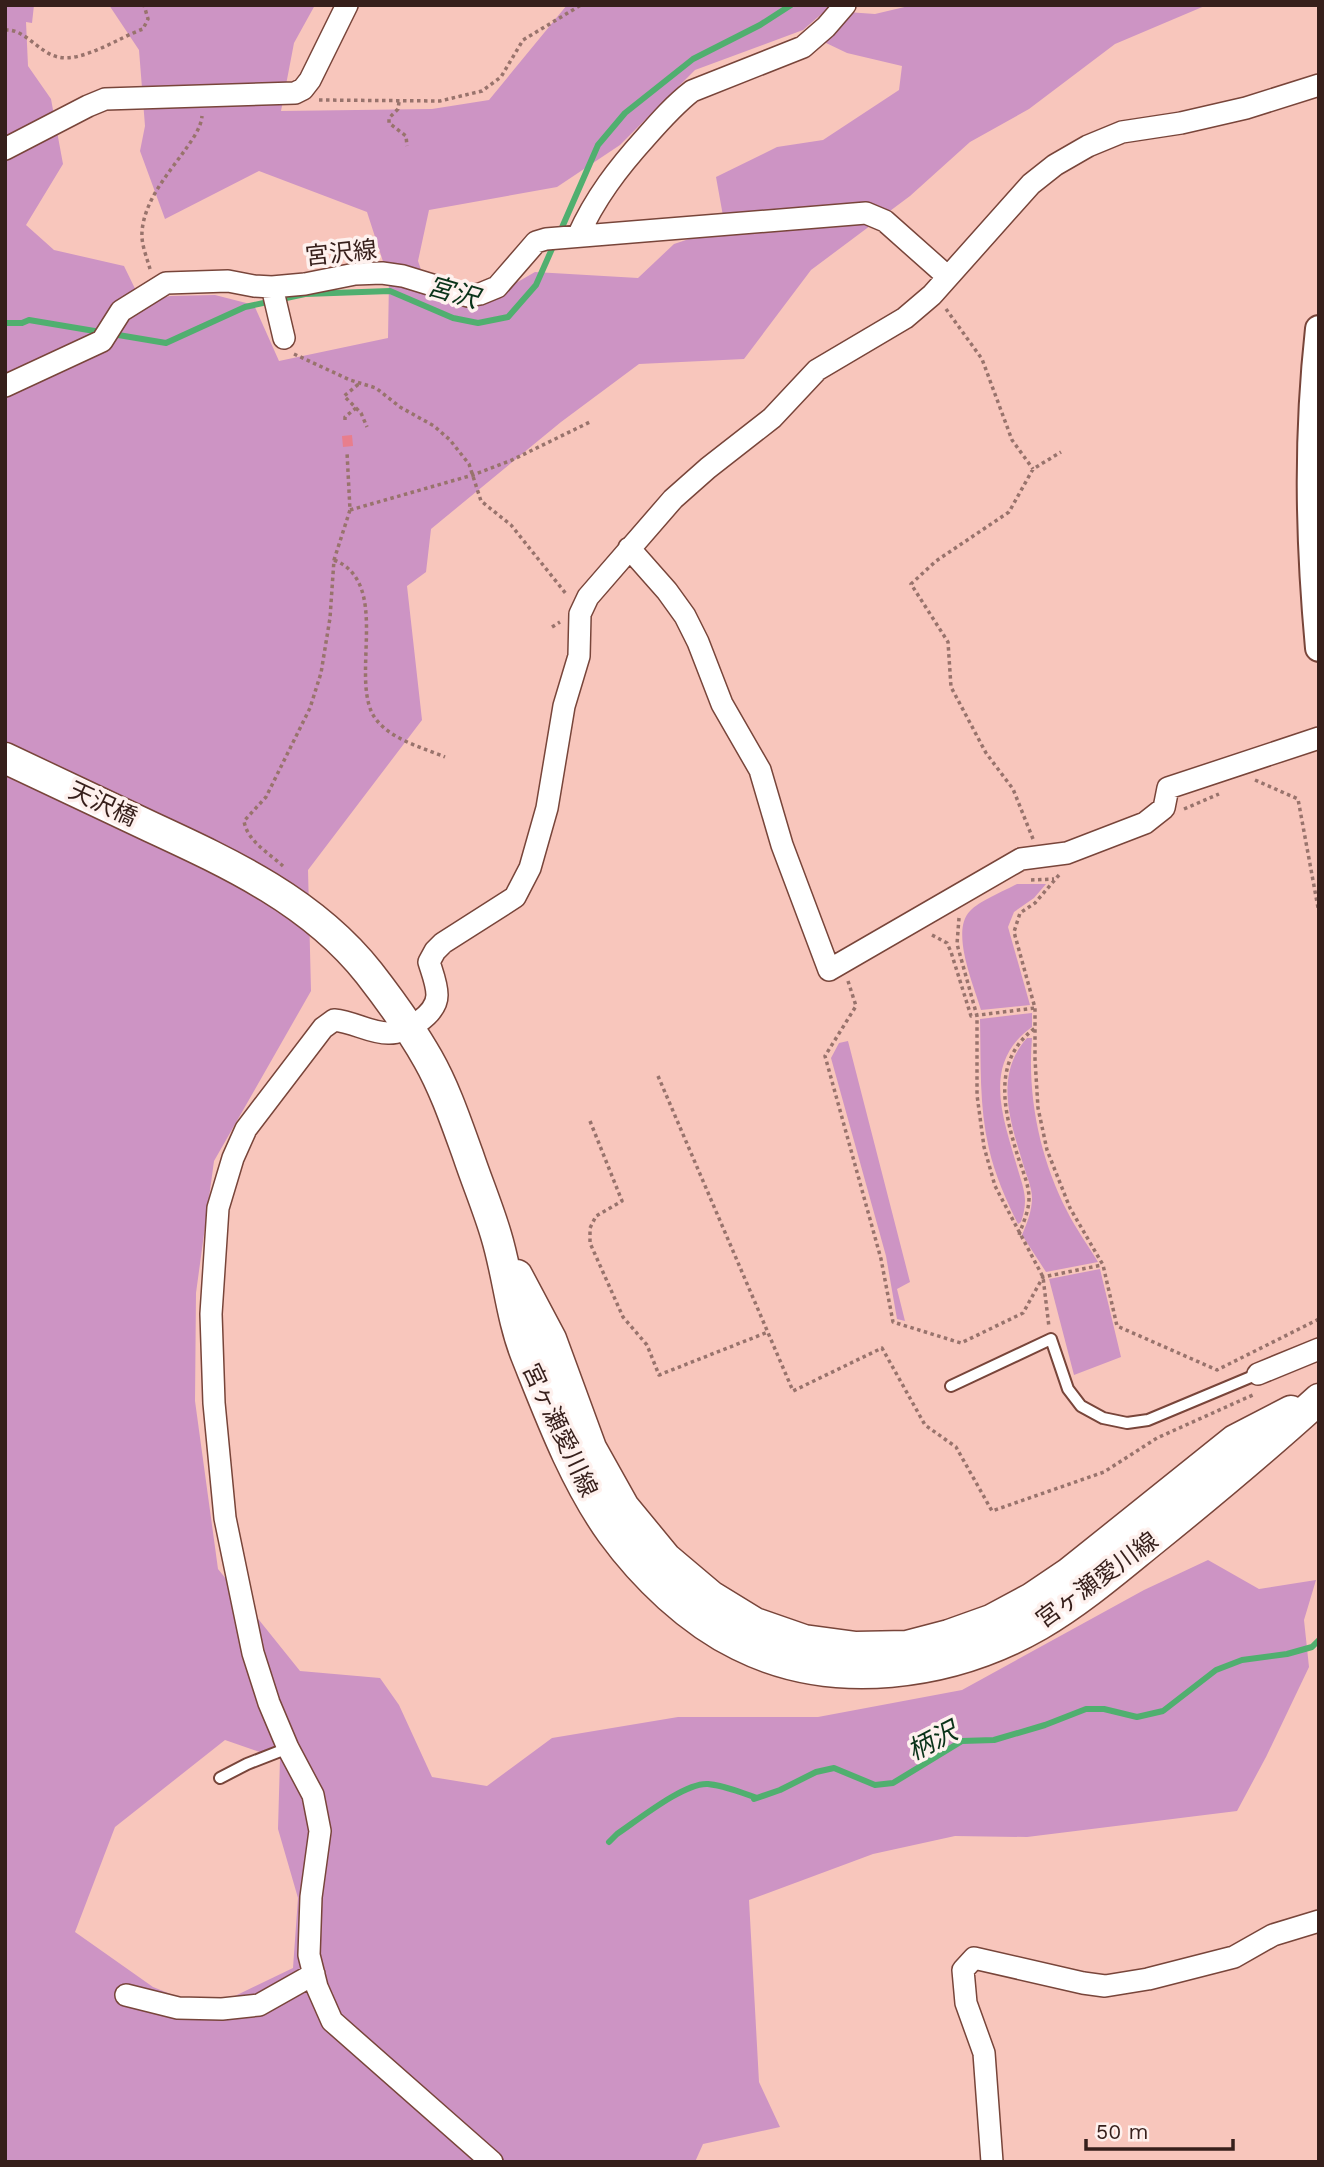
<svg xmlns="http://www.w3.org/2000/svg" width="1324" height="2167" font-family="'Work Sans','Noto Sans JP',sans-serif">
	<rect width="100%" height="100%" fill="#f8c6bc"/>
	<!-- green -->
	<path fill="#cd94c4" fill-rule="evenodd" d="M5,5H34L32,23L26,22L28,66L51,99L63,164L26,225L54,250L124,266L142,303L170,296L215,295L254,305L279,361L388,338L389,280L367,212L259,171L165,219L140,151L145,126L139,50L109,5H315L294,43L281,111L432,109L489,100L567,5H832L803,30L695,70L620,145L557,187L429,210L418,261L431,299L471,309L535,272L638,278L674,244L725,227L716,177L777,147L823,140L899,90L902,66L847,53L824,42L847,12L875,14L913,5H1207L1115,44L1029,109L970,142L910,196L811,270L744,359L639,364L561,422L431,529L426,572L407,586L422,720L308,870L311,991L214,1161L196,1293L195,1401L218,1569L300,1671L380,1678L399,1705L432,1777L487,1786L552,1738L678,1717H818L962,1690L1144,1590L1208,1560L1259,1589L1316,1580L1304,1620L1309,1667L1266,1757L1237,1811L1027,1837L955,1836L873,1854L749,1900L759,2082L780,2127L703,2144L695,2162H5ZM225,1740L280,1759L278,1829L298,1898L293,1968L208,2009L153,1987L75,1932L115,1827Z
		M1017,884H1046L1034,898L1014,912L1008,927L1030,1005L981,1010C974,986 950,931 970,911C979,901 1004,891 1017,884Z
		M1032,1013V1027C980,1064 1004,1119 1018,1170C1021,1180 1025,1191 1025,1201C1025,1208 1023,1216 1021,1222L1018,1224C1006,1200 995,1175 989,1149C979,1107 981,1062 980,1019Z
		M1027,1038H1032C1027,1096 1040,1159 1067,1211C1076,1229 1088,1245 1098,1262L1046,1272L1022,1235C1027,1223 1032,1211 1032,1198C1032,1188 1027,1177 1024,1167C1011,1123 993,1076 1027,1038Z
		M848,1041L910,1282L897,1289L905,1321L897,1319L886,1256L831,1058L839,1043Z
		M1100,1269L1121,1357L1074,1375L1049,1279Z"/>
	<g fill="none" stroke-linecap="round" stroke-linejoin="round">
		<!-- stream -->
		<path stroke="#50af6f" stroke-width="6" d="M560,232L598,145L625,113L693,59L760,25L791,5
			M5,323H22L29,320L166,343L245,307L305,294L390,291L453,318L478,323L508,317L536,285L555,242
			M609,1842L617,1834C638,1820 685,1782 708,1784C725,1786 741,1792 757,1798L754,1799L780,1790L816,1772L834,1768L875,1785L893,1783L962,1741L994,1740L1045,1725L1086,1709H1104L1137,1717L1163,1711L1216,1670L1242,1660L1287,1654L1312,1647L1319,1640"/>
	</g>
	<!-- building -->
	<path fill="#e87e8d" d="M352,435L353,446L343,447L342,436Z"/>
	<g fill="none" stroke-linecap="round" stroke-linejoin="round">
		<!-- service casing -->
		<g stroke="#78453a" stroke-width="14">
			<path id="service" d="M951,1386L1051,1339L1068,1389L1081,1406L1103,1418L1127,1423L1148,1420L1258,1374
				M220,1778L247,1764L288,1748"/>
		</g>
		<!-- minor casing -->
		<g stroke="#78453a" stroke-width="24">
			<path id="minor" d="M5,149L88,106L105,99L295,93L303,89L310,80L347,5
				M578,236C595,198 618,168 646,137C660,121 674,105 692,91L803,47L826,27L845,5
				M272,287L284,338
				M5,386L102,341L121,311L166,283L228,281L254,286L272,287L305,284L355,274L382,273L403,276L468,296L480,294L497,287L536,242L546,239L866,213L885,221L948,277
				M629,548L667,591L685,616L698,642L722,704L760,770L782,845L829,970L1021,859L1067,853L1145,823L1164,808L1168,788L1319,738
				M1258,1374L1319,1349
				M126,1995L178,2008L222,2009L259,2005L314,1974
				M492,2162L332,2021L317,1987L309,1955L311,1897L320,1831L313,1795L288,1748L269,1703L253,1653L225,1518L214,1403L211,1314L218,1208L233,1158L246,1129L323,1028L334,1020C354,1022 370,1033 388,1033C406,1034 437,1014 437,995C437,984 432,972 429,962L435,951L443,943L515,897L530,868L547,808L564,706L579,656L580,614L588,597L673,499L708,468L772,418L817,370L905,318L932,295L1031,184L1055,165L1088,146L1122,132L1181,123L1246,108L1319,85
				M992,2162L984,2053L966,2003L963,1970L974,1958L1083,1983L1105,1986L1148,1979L1234,1957L1273,1935L1319,1921"/>
		</g>
		<!-- tertiary casing -->
		<g stroke="#78453a" stroke-width="30">
			<path id="tertiary" d="M1319,329C1307,438 1309,539 1319,648"/>
		</g>
		<!-- secondary casing -->
		<g stroke="#78453a" stroke-width="33">
			<path id="secondary" d="M5,758C54,781 102,804 151,827C231,864 313,902 369,973C390,1000 411,1029 428,1059C445,1089 456,1122 468,1155C477,1182 488,1208 496,1235C508,1274 511,1317 526,1355C550,1415 574,1480 612,1533C644,1577 690,1621 739,1645C833,1692 950,1676 1039,1625C1080,1601 1116,1570 1153,1540C1210,1494 1265,1448 1319,1399
				M517,1275L551,1339L591,1448L624,1507L666,1558L711,1596L755,1623L804,1640L856,1647L907,1646L949,1635L991,1620L1032,1598L1069,1573L1235,1440L1291,1411"/>
		</g>
		<!-- path -->
		<path stroke="#98736c" stroke-width="3.5" stroke-dasharray="3.5 3.5" stroke-linecap="butt" d="M5,30C24,28 39,53 58,57C82,63 120,37 143,29L148,19L144,5
			M319,100L440,101L482,91L501,77L523,40L581,5
			M399,102L398,109L389,118V123L406,136L407,146
			M150,269C147,258 141,244 142,232C144,201 168,174 185,150C192,140 201,128 202,116
			M946,309L982,359L1012,440L1033,469
			M294,354L350,380L376,388L400,407L434,426L450,440L469,464L481,501L511,525L567,595
			M356,408L361,413L367,427
			M345,420V417L356,408L344,396L360,383
			M350,510L473,475L512,460L592,421
			M334,560C390,582 352,671 372,713C385,738 421,747 445,757
			M552,627L560,622
			M1255,780L1298,799L1319,913
			M1184,809L1219,794
			M1033,839L1013,789L986,753L951,687L948,642L911,584L936,561L1009,512L1033,469L1061,452
			M283,866C269,853 247,841 244,821L266,797L310,708L321,673L330,618L334,560L350,510L347,452
			M1059,875L1035,903L1020,913L1014,932L1035,1008V1059L1038,1108L1047,1150L1070,1208L1103,1265L1117,1326L1217,1370L1319,1319
			M1031,880L1054,879
			M959,918L957,944L977,1016V1095L984,1147L995,1186L1043,1277L1049,1327
			M932,935L947,943L951,952L971,1016L1035,1008
			M848,981L856,1006L825,1056L881,1259L893,1322L961,1343L1023,1313L1043,1277L1102,1265
			M658,1076L793,1391L882,1348L925,1425L956,1447L992,1511L1104,1472L1157,1438L1255,1394
			M590,1121L622,1201L596,1216L590,1228V1243L623,1317L647,1345L659,1375L768,1332
			M1019,1235C1023,1223 1029,1211 1029,1198C1029,1185 1022,1169 1018,1157C1004,1111 991,1061 1035,1028"/>
		<!-- service -->
		<use href="#service" stroke="#fff" stroke-width="10"/>
		<!-- minor -->
		<use href="#minor" stroke="#fff" stroke-width="21"/>
		<!-- tertiary -->
		<use href="#tertiary" stroke="#fff" stroke-width="26"/>
		<!-- secondary -->
		<use href="#secondary" stroke="#fff" stroke-width="30"/>
	</g>
	<g text-anchor="middle" dominant-baseline="central" stroke-width="7" stroke-linejoin="round" paint-order="stroke">
		<!-- street labels -->
		<g font-size="24" fill="#361f1b" stroke="#fef1ee">
			<text transform="translate(341 253) rotate(-6)">宮沢線</text>
			<text transform="translate(103 804) rotate(25)">天沢橋</text>
			<text transform="translate(560 1430) rotate(65)">宮ヶ瀬愛川線</text>
			<text transform="translate(1097 1580) rotate(-36)">宮ヶ瀬愛川線</text>
		</g>
		<!-- water labels -->
		<g font-size="26" font-style="italic" fill="#0a3319" stroke="#fef1ee">
			<text transform="translate(453 292) rotate(16)">宮沢</text>
			<text transform="translate(932 1741) rotate(-27)">柄沢</text>
		</g>
	</g>
	<!-- border -->
	<rect width="1324" height="2167" fill="none" stroke="#361f1b" stroke-width="14"/>
	<!-- scale -->
	<path d="M1086 2139v10h147v-10" fill="none" stroke="#361f1b" stroke-width="3.5"/>
	<text x="1096" y="2139" font-size="21" fill="#361f1b" stroke="#fef1ee" stroke-width="5" paint-order="stroke">50 m</text>
</svg>
